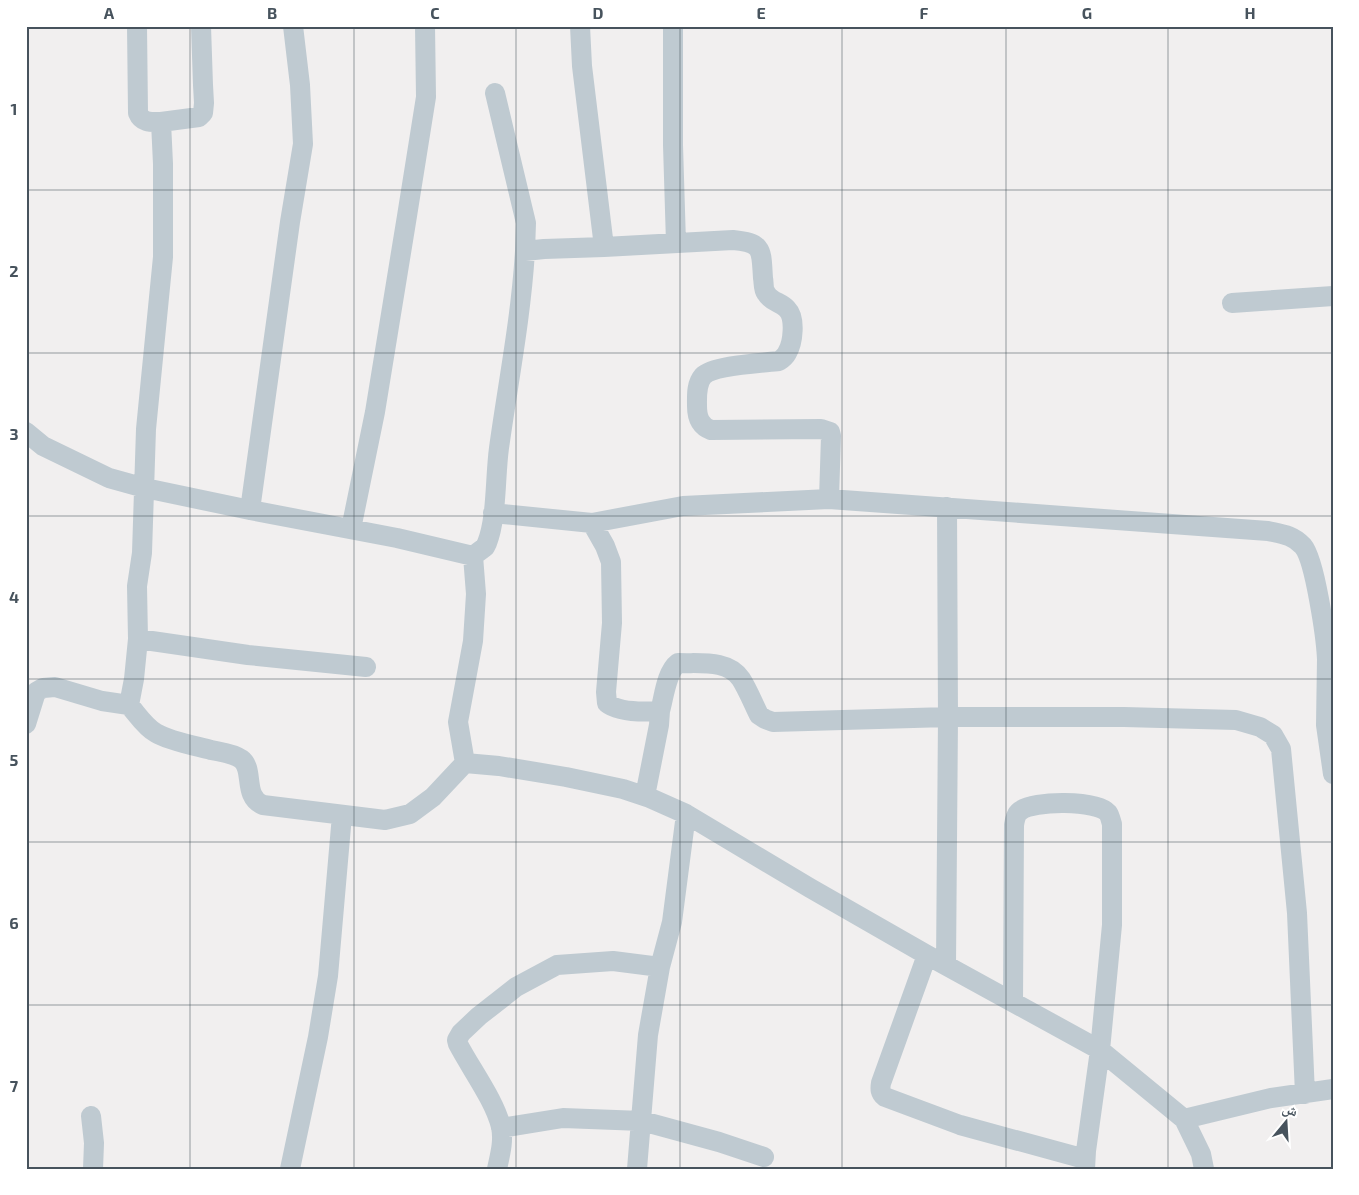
<svg xmlns="http://www.w3.org/2000/svg" width="1359" height="1195" font-family="'Exo 2','Noto Naskh Arabic',sans-serif">
	<rect width="100%" height="100%" fill="#f1efef"/>
	<g fill="none" stroke-linecap="round" stroke-linejoin="round">
		<!-- minor -->
		<path stroke="#bfcad1" stroke-width="20" d="M673,26V145L676,243
			M495,93L526,223L525,251
			M161,122L199,117L203,113L204,103L203,85L201,26
			M604,247L733,240C764,243 761,250 763,278C764,283 763,289 766,293C771,302 781,302 787,309C796,318 793,343 787,353C785,357 782,359 779,361C763,363 713,365 703,376C696,384 697,396 697,406C697,417 700,426 711,430L821,429L830,432L831,436L829,499
			M1232,303L1333,296
			M26,432L43,446L109,478L145,488L250,510L397,538L473,556L476,594L473,641L458,722L465,763L499,766L566,777L623,789L650,798L686,814L810,888L927,955L1100,1050L1184,1119L1201,1154L1204,1169
			M250,510L290,222L303,144L300,85L293,26
			M493,513L592,523L683,506L829,499L1268,531C1282,534 1293,535 1303,546C1315,560 1326,638 1327,659L1333,658
			M592,523L605,546L611,562L612,623L606,692L607,703C619,713 645,712 660,711L659,725L645,796
			M351,529L375,412L407,216L426,97L425,26
			M473,556L485,547L487,543C497,518 495,477 499,448C508,383 521,318 525,251L544,249L604,247L582,66L580,26
			M138,639L248,655L366,667
			M1327,659L1326,725L1333,774
			M129,705C137,714 145,727 156,733C169,741 196,746 211,750C220,752 233,753 241,759C255,769 242,796 263,805L385,820L410,814L433,797L465,763
			M660,711C664,698 666,672 678,663C699,664 728,659 741,679C748,690 753,703 759,715L765,719L773,722L948,717H1124L1236,720L1260,727L1273,735L1281,749L1297,913L1305,1094
			M26,724L36,692L43,688L55,687L102,701L129,705L134,679L138,639L137,586L142,553L146,429L163,257V164L161,122C151,122 142,123 138,113L137,26
			M927,955L881,1083C880,1089 880,1093 885,1097L960,1125L1085,1159
			M946,965L948,717L947,507
			M1013,1002L1014,825C1015,819 1016,814 1020,811C1033,800 1097,800 1108,813C1110,816 1111,821 1112,824V925L1100,1050L1086,1151L1085,1169
			M91,1116L94,1143L93,1169
			M1184,1119L1271,1098L1333,1089
			M501,1128L563,1118L642,1121L719,1142L764,1157
			M290,1169L318,1037L328,976L342,815
			M497,1169C500,1155 504,1141 501,1127C495,1101 471,1069 458,1044L457,1040L461,1033L479,1016L516,987L557,965L613,961L660,967
			M637,1169L648,1035L660,967L672,922L686,814"/>
	</g>
	<!-- grid -->
	<path fill="none" stroke="#47535d" stroke-width="1" stroke-opacity="0.55" d="M190,26V1169M354,26V1169M516,26V1169M680,26V1169M842,26V1169M1006,26V1169M1168,26V1169M26,190H1333M26,353H1333M26,516H1333M26,679H1333M26,842H1333M26,1005H1333"/>
	<!-- border -->
	<rect width="1359" height="1195" fill="none" stroke="#ffffff" stroke-width="55"/>
	<!-- north arrow -->
	<g transform="translate(1286 1122) rotate(18)" stroke="#ffffff" stroke-width="4" paint-order="stroke">
	<path d="M0-4L9 19L0 12L-9 19Z" fill="#47535d"/>
	<text y="-8" font-size="14" font-weight="bold" text-anchor="middle" fill="#47535d">ش</text>
	</g>
	<rect x="28" y="28" width="1304" height="1140" fill="none" stroke="#47535d" stroke-width="2"/>
	<g font-size="16" text-anchor="middle" font-weight="bold" fill="#47535d">
		<text x="109" y="19">A</text>
		<text x="272" y="19">B</text>
		<text x="435" y="19">C</text>
		<text x="598" y="19">D</text>
		<text x="761" y="19">E</text>
		<text x="924" y="19">F</text>
		<text x="1087" y="19">G</text>
		<text x="1250" y="19">H</text>
		<text x="14" y="115">1</text>
		<text x="14" y="277">2</text>
		<text x="14" y="440">3</text>
		<text x="14" y="603">4</text>
		<text x="14" y="766">5</text>
		<text x="14" y="929">6</text>
		<text x="14" y="1092">7</text>
	</g>
</svg>
